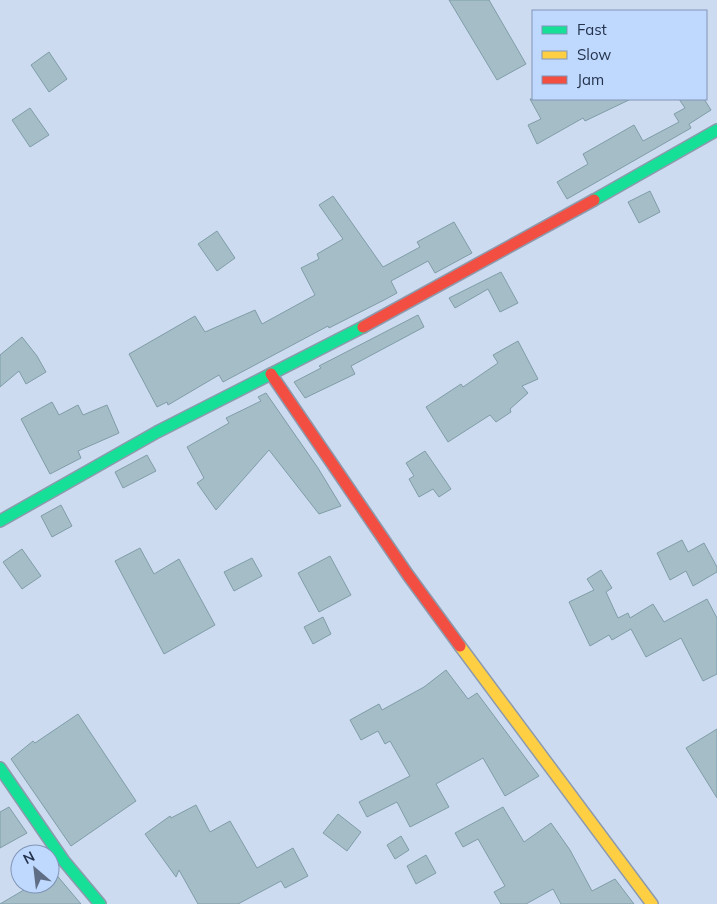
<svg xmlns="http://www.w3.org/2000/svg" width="717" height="904" font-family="Mulish,sans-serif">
	<rect width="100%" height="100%" fill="#cddbf0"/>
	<!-- building -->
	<path fill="#a5bdc7" stroke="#7f9da8" d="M449,0H489L526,64L497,80Z
		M49,52L67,79L49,92L31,65Z
		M530,99H631L585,121L583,118L537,144L528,125L541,119Z
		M679,99H704L711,110L689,124L691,128L567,199L557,182L588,164L583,154L634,125L643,141L679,122L674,114L685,108Z
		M30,108L49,135L30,147L12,120Z
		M650,191L660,212L639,223L628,202Z
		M333,196L383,267L420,247L417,242L454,222L472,253L435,273L428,261L391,281L397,293L386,299L329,328L328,326L223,382L219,375L168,405L167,402L157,407L129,354L195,316L205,332L255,310L262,324L315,295L301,268L319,259L317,254L343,239L319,205Z
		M217,231L235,258L217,271L198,244Z
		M501,272L518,303L500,312L488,289L455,308L449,298Z
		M418,315L424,327L351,366L355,374L305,398L294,382L321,368L319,366Z
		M22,337L37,356L46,372L26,384L19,371L0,387V355Z
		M518,341L538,379L522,386L528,393L510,409L511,412L496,422L490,415L448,442L426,407L461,384L463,387L498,363L493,355Z
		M266,393L318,468L341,506L319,514L269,450L216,510L197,483L204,478L187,447L229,423L226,418L261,401L258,397Z
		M52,402L59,415L78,405L83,415L107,405L119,433L78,451L81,458L50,474L21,419Z
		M425,451L451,489L439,497L433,489L419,497L409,479L414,476L406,463Z
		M147,455L156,471L123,488L115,472Z
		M61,505L72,526L52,537L41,516Z
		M682,540L688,552L704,543L717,567V572L693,586L686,571L670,580L657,553Z
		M140,548L154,574L179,559L215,625L164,654L115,561Z
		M22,549L41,576L22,589L3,562Z
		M330,556L351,595L319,612L298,573Z
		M252,558L262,576L234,591L224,572Z
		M601,570L612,588L606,592L618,618L628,613L630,618L653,604L664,622L707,599L717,618V674L703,681L681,638L646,657L631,629L612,640L609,635L590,646L569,602L594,590L587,579Z
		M323,617L331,634L313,644L304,627Z
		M446,670L468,699L477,693L539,776L505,796L483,758L436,784L449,807L410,827L397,802L367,817L359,802L410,776L390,741L385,744L378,731L361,740L350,720L379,704L382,710L424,687Z
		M78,714L136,801L71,846L11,759L33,741L35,743Z
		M717,729V798L686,748Z
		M196,805L210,832L230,821L257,868L293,848L308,876L285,888L281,881L238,904H198L179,870L176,877L145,834L170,816L171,818Z
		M9,807L27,833L0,848V812Z
		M503,807L524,842L551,823L570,850L592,891L615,879L634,904H561L553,889L526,904H501L494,892L505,886L478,839L463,847L455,833Z
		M338,814L361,832L347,851L323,833Z
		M401,836L409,850L395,859L387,845Z
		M426,855L436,873L416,884L407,866Z
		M54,872L81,904H0L34,884H50V874Z"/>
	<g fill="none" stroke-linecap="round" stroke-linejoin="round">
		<!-- fast casing -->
		<g stroke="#8d9aad" stroke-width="14">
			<path id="fast" d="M594,200L717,130
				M0,521L157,432L363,327
				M0,768L64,861L100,904"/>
		</g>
		<!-- slow casing -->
		<g stroke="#8d9aad" stroke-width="14">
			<path id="slow" d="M460,646L652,904"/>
		</g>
		<!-- jam casing -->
		<g stroke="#8d9aad" stroke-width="14">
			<path id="jam" d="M363,327L594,200
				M271,374L408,575L460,646"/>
		</g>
		<!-- fast -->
		<use href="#fast" stroke="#16e098" stroke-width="11"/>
		<!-- slow -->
		<use href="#slow" stroke="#ffcf43" stroke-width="11"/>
		<!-- jam -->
		<use href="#jam" stroke="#f24e42" stroke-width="11"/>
	</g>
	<!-- legend -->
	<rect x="532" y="10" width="175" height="90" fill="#bfd8fe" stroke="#8196b7"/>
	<rect x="542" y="26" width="25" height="8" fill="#16e098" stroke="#8196b7"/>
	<text x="577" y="35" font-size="15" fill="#24334c">Fast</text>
	<rect x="542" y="51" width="25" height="8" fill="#ffcf43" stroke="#8196b7"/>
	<text x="577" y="60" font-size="15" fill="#24334c">Slow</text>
	<rect x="542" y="76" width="25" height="8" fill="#f24e42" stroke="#8196b7"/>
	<text x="577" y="85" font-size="15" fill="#24334c">Jam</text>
	<!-- north arrow -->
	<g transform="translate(35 869) rotate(332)"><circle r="24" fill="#bfd8fe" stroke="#8196b7"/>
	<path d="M0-4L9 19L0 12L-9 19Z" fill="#5f6e85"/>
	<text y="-8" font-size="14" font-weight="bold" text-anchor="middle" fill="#24334c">N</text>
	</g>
</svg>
